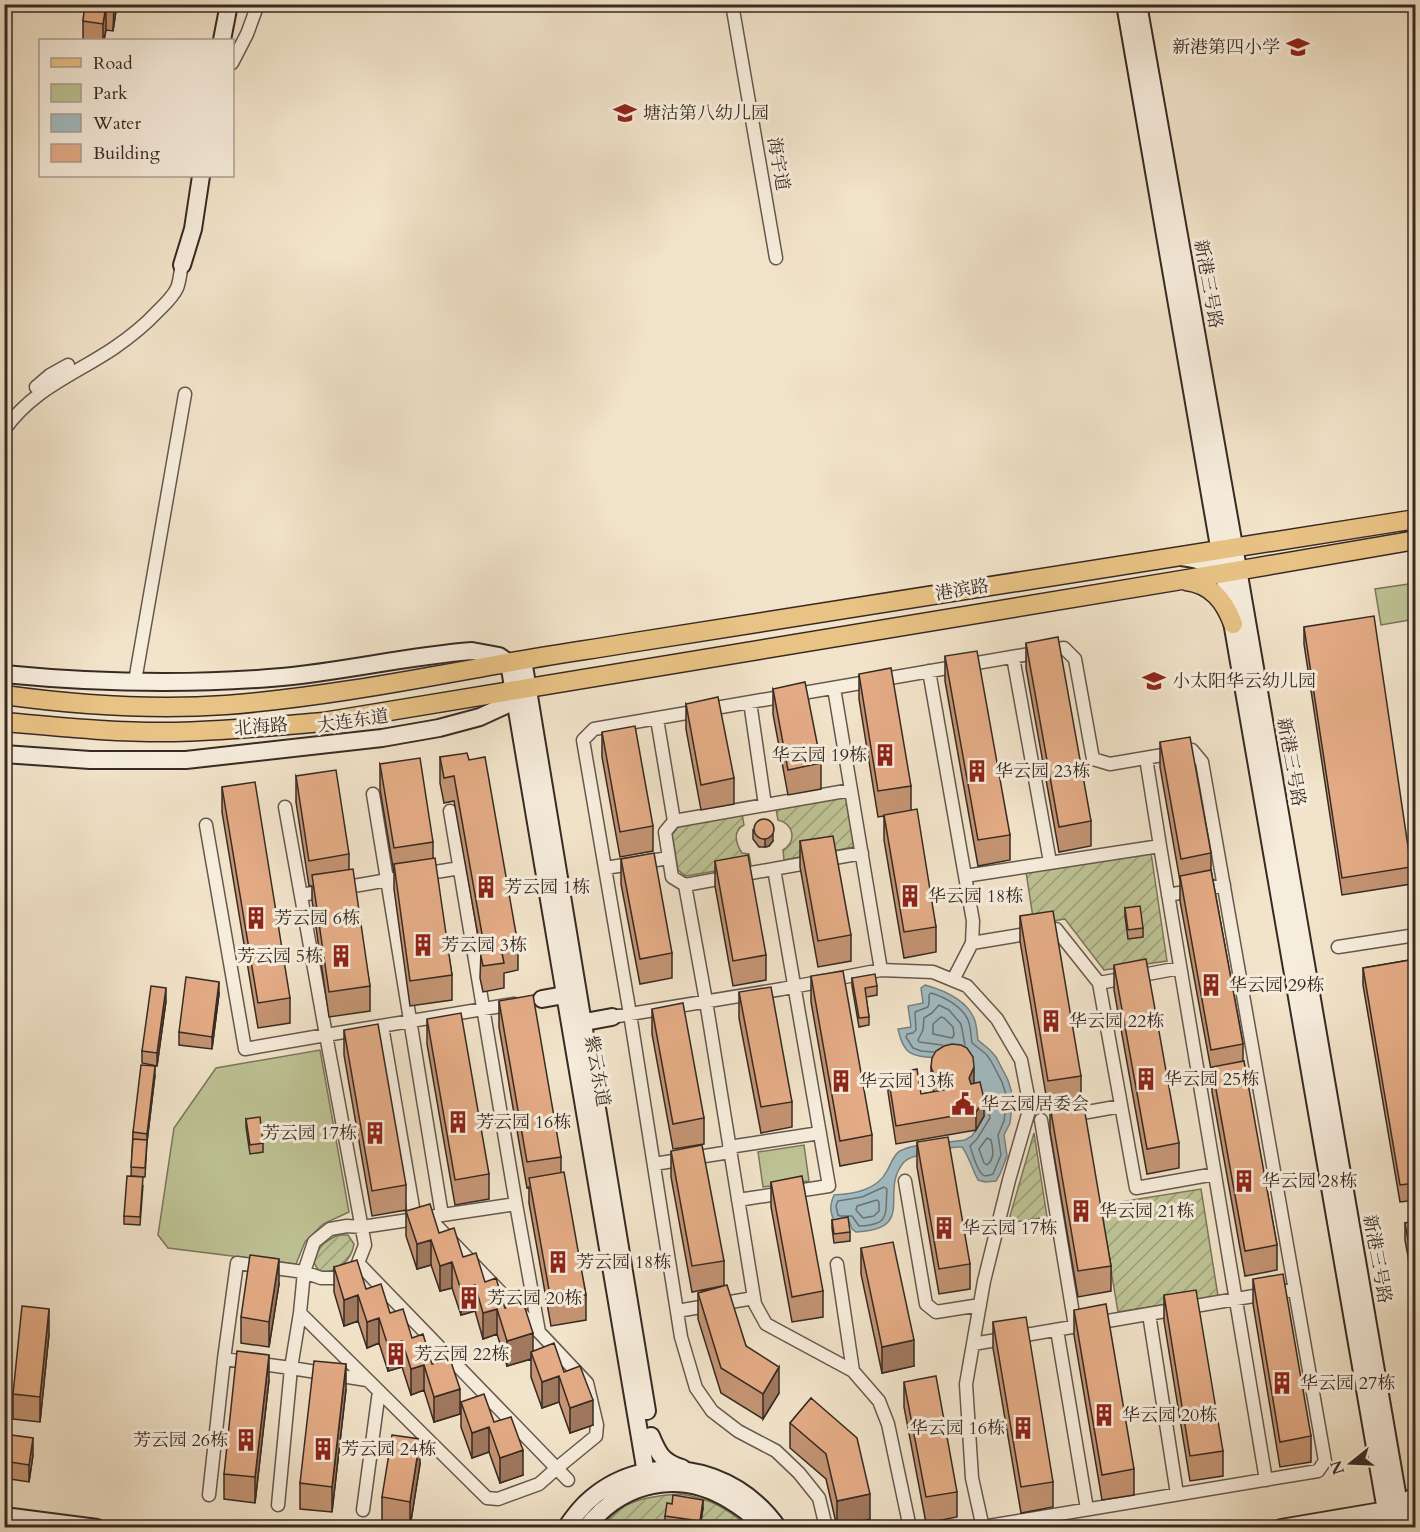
<svg xmlns="http://www.w3.org/2000/svg" width="1420" height="1532" font-family="Cardo,'Noto Serif SC',serif">
	<defs>
		<pattern id="garden-furrows" width="10" height="10" patternUnits="userSpaceOnUse" patternTransform="scale(1.5)"><rect width="10" height="10" fill="#bec395"/><path d="M-1 1l2-2M0 10L10 0M9 11l2-2" fill="none" stroke="#9b9f79"/></pattern>
	</defs>
	<rect width="100%" height="100%" fill="#f2e4ca"/>
	<filter id="stains"><feTurbulence type="fractalNoise" baseFrequency=".00333" numOctaves="4"/><feColorMatrix values="0 0 0 0 .2 0 0 0 0 .09 0 0 0 0 .02 0 0 0 .5 -.17"/></filter>
	<radialGradient id="worn" r=".72"><stop offset=".6" stop-color="#630" stop-opacity="0"/><stop offset="1" stop-color="#630" stop-opacity=".3"/></radialGradient>
	<!-- park -->
	<path fill="#bec395" stroke="#7a765c" stroke-width="1.5" d="M1415,583V619L1381,625L1375,589Z
		M320,1050L349,1212L323,1224L305,1242L296,1264L168,1248L158,1235L174,1128L216,1068Z
		M804,1145L809,1181L763,1187L758,1152Z"/>
	<!-- garden -->
	<path fill="url(#garden-furrows)" stroke="#7a765c" stroke-width="1.5" d="M846,796L854,847L784,860L783,850C797,841 794,824 778,820L776,809Z
		M742,814L744,825C732,831 736,844 742,853L749,854L751,865L686,876L678,870L672,835L679,826Z
		M1151,853L1167,961L1104,970L1065,919L1034,924L1026,872Z
		M1034,1133L1047,1217L1008,1223Z
		M1201,1189L1218,1296L1118,1312L1100,1205Z
		M338,1235H348L354,1244C351,1261 337,1274 319,1271L314,1263C318,1247 323,1242 338,1235Z
		M680,1494C709,1498 727,1508 748,1527H671L639,1522L638,1527L599,1528C607,1520 615,1512 625,1506C641,1497 662,1495 680,1494Z"/>
	<!-- water -->
	<path fill="#a1bbc2" stroke="#778183" stroke-width="1.5" d="M925,985C943,990 968,1000 975,1021C977,1027 977,1034 978,1040L990,1050L996,1057L1008,1080L1013,1097L1010,1123L1004,1135L1007,1156L1000,1174L996,1181L985,1182L978,1180C972,1169 969,1156 962,1147C951,1146 941,1150 930,1153C922,1155 911,1155 904,1162C878,1192 918,1229 856,1232L852,1229L849,1221L835,1223C830,1212 829,1207 834,1195C854,1194 877,1190 887,1171C891,1164 893,1155 900,1151C913,1143 948,1143 965,1140L972,1136L984,1116L939,1058C913,1056 904,1057 898,1029L911,1027L908,1006L923,1003L921,988Z"/>
	<g fill="none" stroke-linecap="round" stroke-linejoin="round">
		<!-- shore -->
		<path stroke="#6c7273" stroke-width="1.5" d="M941,1017L944,1018L953,1027L954,1035L952,1038L933,1034V1024Z
			M942,1045L919,1042L918,1040L923,1030L924,1018L932,1013L939,1005L949,1010L961,1024L965,1045
			M934,1052L921,1051L913,1048L906,1037L907,1034L913,1033L916,1030L915,1012L928,1007L929,1003V995L931,993C945,997 965,1008 969,1023C971,1030 971,1037 972,1043L986,1054L991,1061L1002,1082L1007,1098L1004,1121L998,1135L1001,1155L993,1174C990,1175 986,1177 983,1175C977,1171 972,1152 970,1146L977,1139L990,1118L985,1097
			M987,1138L991,1140C993,1149 995,1159 987,1165L984,1163L979,1149Z
			M884,1187L887,1189C885,1214 891,1225 859,1226L852,1216H840L838,1215L836,1206L838,1201L862,1197Z
			M877,1200L879,1202V1211L874,1216L863,1218L856,1210L857,1206Z"/>
		<!-- street casing -->
		<g stroke="#66584e" stroke-width="15">
			<path id="street" d="M732,4L776,258
				M232,63L247,34L258,4
				M36,387L50,375L68,365
				M4,430C34,388 74,375 114,348C130,337 144,326 157,312C164,305 173,297 177,288C180,281 180,272 182,265
				M1013,657L1050,862
				M929,671L965,876
				M135,681L185,394
				M834,688L881,970
				M750,702L765,805
				M657,719L674,821
				M851,790L674,821L665,832L672,877L685,885L862,853
				M373,794L442,1215
				M450,811L516,1204
				M206,825L245,1049L326,1035L285,807
				M1160,846L1266,1480
				M605,868L669,858
				M423,874L460,868
				M685,885L706,1001L755,1304L766,1324L853,1371L879,1401L888,1424L910,1528
				M301,895L394,879
				M1168,895L1224,885
				M972,943L1056,929L1099,983L1180,968
				M1338,947L1416,935
				M953,980L972,943L973,921L965,876L1160,846L1146,758
				M1099,983L1136,1188L1215,1174
				M514,1004L326,1035L365,1245L358,1263L568,1480
				M612,1017L782,989L881,970L933,972L967,986L997,1019L1021,1060L1030,1107L1009,1180L984,1281L966,1384L972,1478L983,1528
				M382,1026L415,1219
				M1071,1115L1121,1106
				M1041,1120L1075,1326
				M729,1147L820,1133
				M654,1164L730,1152
				M905,1181L926,1304L936,1312L980,1305
				M738,1200L829,1186L774,869
				M428,1217L539,1332L516,1204L362,1227L347,1226L330,1229L314,1242L304,1272L300,1313L487,1498L498,1499L539,1484L557,1468L596,1436L597,1425L587,1383L539,1332
				M837,1264L853,1371
				M677,1311L754,1298
				M300,1313L291,1368L224,1359L237,1263L304,1272L321,1278H337L348,1272
				M1149,1314L1177,1494
				M1057,1330L1087,1509
				M973,1344L1295,1289
				M209,1495L224,1359
				M278,1505L291,1368L367,1380
				M363,1510L379,1391
				M827,1528L825,1523L819,1498L799,1473L776,1451L738,1431L712,1411L696,1388L681,1337L630,1014L583,740L594,729L1064,648L1075,659L1093,759L1110,764L1192,750L1202,762L1325,1461L1318,1471L976,1528"/>
		</g>
		<!-- secondary casing -->
		<g stroke="#372a24" stroke-width="20">
			<path id="secondary" d="M1125,4L1389,1528
				M1138,4L1234,546L1403,1528
				M222,40L229,4
				M182,265L193,229L201,176
				M1181,557C1199,559 1216,564 1228,577
				M523,660L647,1411
				M4,674C96,683 191,685 282,677C345,671 408,656 472,651L499,656L509,663L648,1485
				M4,754L90,760H186L382,738L439,728L480,717L504,706L510,699L515,690
				M542,999L575,993
				M574,1024L612,1017
				M651,1436C658,1453 662,1462 682,1468
				M4,1516L97,1528
				M566,1528C572,1519 579,1510 586,1503C644,1448 734,1464 778,1528
				M586,1528C623,1481 680,1469 731,1501C743,1508 754,1516 762,1528
				M1281,1528L1387,1510L1416,1496"/>
		</g>
		<!-- primary casing -->
		<g stroke="#372a24" stroke-width="21">
			<path id="primary" d="M1186,581C1212,584 1225,602 1233,624
				M4,695C77,705 153,710 226,705C317,698 406,681 495,665C538,657 580,651 623,644C887,602 1151,559 1416,519
				M4,722C61,727 118,733 175,732C225,731 274,726 323,722L1224,573L1416,540"/>
		</g>
		<!-- street -->
		<use href="#street" stroke="#f7eddd" stroke-width="12"/>
		<!-- secondary -->
		<use href="#secondary" stroke="#f7eddd" stroke-width="16"/>
		<!-- primary -->
		<use href="#primary" stroke="#e9c285" stroke-width="18"/>
	</g>
	<!-- wall -->
	<path fill="#c49473" stroke="#372a24" stroke-width="1.5" d="M85,4H117L113,31L106,30L104,40H83V21Z
		M1304,627L1411,867V884L1342,895L1304,644Z
		M1026,643L1091,821V846L1059,852L1026,668Z
		M945,656L1010,835V860L978,866L945,681Z
		M859,674L911,786V810L936,927V952L904,958L884,840V816L878,817L859,699Z
		M773,689L821,763V789L788,795L773,714Z
		M686,704L734,778V804L701,810L686,729Z
		M602,732L653,826V851L620,857L602,757Z
		M1160,742L1211,853V870L1243,1044V1061L1277,1245V1270L1245,1276L1212,1092V1075L1180,901V881L1160,767Z
		M440,757L469,760L518,945V970L504,973V988L483,992L480,978L481,952L454,801L444,803L440,783Z
		M380,764L433,842V858L452,975V1000L410,1006L394,889V873L380,789Z
		M296,776L349,854V870L370,986V1011L329,1017L312,900V886H309L296,802Z
		M222,787L290,998V1023L258,1028L222,812Z
		M753,830L773,841L769,846L765,847H759L753,839Z
		M800,841L851,935V961L818,967L800,867Z
		M621,859L672,953V978L640,984L621,884Z
		M715,861L766,955V980L733,986L715,886Z
		M1125,908L1143,928V937L1128,939L1125,916Z
		M1020,916L1081,1076V1101L1111,1266V1291L1078,1297L1050,1131V1106L1048,1107L1020,941Z
		M1416,959V1200L1400,1202L1363,985V968Z
		M1114,965L1179,1143V1168L1147,1174L1114,990Z
		M811,976L872,1135V1160L840,1166L811,1002Z
		M852,978L877,986V995L866,997L869,1017V1025L859,1027L852,986Z
		M739,992L792,1102V1127L761,1133L739,1018Z
		M219,994L212,1049L179,1045V1032Z
		M166,1001L157,1066L142,1063V1051Z
		M499,1001L561,1157V1172L586,1295V1320L551,1326L529,1203V1187L527,1188L499,1027Z
		M652,1009L704,1118V1144L673,1149L652,1034Z
		M427,1019L489,1174V1199L455,1205L427,1044Z
		M344,1030L406,1185V1210L372,1216L344,1055Z
		M931,1067L974,1084L984,1116L976,1130L896,1144L888,1092V1075L921,1094L934,1092L931,1084Z
		M155,1075L147,1142L145,1177L131,1176L133,1132Z
		M246,1119L263,1143V1152L250,1154L246,1127Z
		M917,1142L970,1264V1289L939,1294L917,1167Z
		M671,1151L724,1261V1286L746,1346L779,1393L763,1419L721,1393L698,1319V1293L722,1286L692,1292L671,1177Z
		M771,1182L823,1291V1317L792,1322L771,1207Z
		M143,1185L140,1225L124,1224V1216Z
		M406,1211L439,1233L463,1257L485,1282L505,1308L533,1351L564,1372L593,1425L570,1433L559,1402L542,1408L531,1377V1359L507,1366L497,1334L483,1339L475,1311L461,1315L452,1288L440,1291L431,1265L417,1269L406,1236Z
		M832,1220L850,1232V1241L834,1243L832,1228Z
		M1416,1221V1300L1405,1240V1223Z
		M861,1248L914,1366L882,1373L861,1274Z
		M334,1267L366,1289L390,1313L412,1338L460,1414L434,1422L424,1390L411,1395L402,1367L388,1371L379,1343L367,1348L358,1321L344,1326L334,1292Z
		M1253,1279L1311,1436V1462L1280,1467L1253,1304Z
		M279,1284L269,1347L241,1343V1317Z
		M1164,1295L1223,1451V1476L1190,1481L1164,1321Z
		M1074,1310L1134,1469V1495L1102,1500L1074,1335Z
		M993,1322L1053,1482V1507L1021,1513L993,1348Z
		M49,1334L40,1422L13,1419V1394Z
		M269,1380L255,1503L224,1499V1474Z
		M904,1382L957,1492V1517L926,1523L904,1407Z
		M346,1389L332,1512L300,1509V1483Z
		M811,1398L870,1519L837,1527L826,1479L790,1448V1423Z
		M461,1402L494,1422L523,1475L500,1483L489,1452L472,1458L461,1427Z
		M4,1434L33,1455L29,1482L4,1478Z
		M420,1464L410,1527L382,1523V1497Z
		M703,1508L700,1527H684L665,1525V1516Z"/>
	<!-- shaded-wall -->
	<path fill="#a0785e" stroke="#372a24" stroke-width="1.5" d="M114,4H117L113,31Z
		M106,5V30L104,40H103V24Z
		M773,826V841L769,846L765,847V839Z
		M219,982V994L212,1049V1037Z
		M166,988V1001L157,1066V1053Z
		M155,1066V1075L147,1142V1134Z
		M974,1067V1085L969,1095V1078Z
		M984,1099V1116L976,1130V1112Z
		M431,1240V1265L417,1269V1244Z
		M279,1259V1284L269,1347V1322Z
		M452,1262V1288L440,1291V1266Z
		M475,1285V1311L461,1315V1290Z
		M358,1295V1321L344,1326V1300Z
		M49,1309V1334L40,1422V1397Z
		M497,1309V1334L483,1339V1313Z
		M379,1318V1343L367,1348V1322Z
		M533,1333V1357L531,1352V1359L507,1366V1341Z
		M914,1340V1366L882,1373V1347Z
		M402,1341V1367L388,1371V1346Z
		M269,1355V1380L255,1503V1477Z
		M346,1364V1389L332,1512V1487Z
		M424,1365V1390L411,1395V1369Z
		M779,1367V1393L763,1419V1394Z
		M559,1376V1402L542,1408V1382Z
		M460,1389V1414L434,1422V1397Z
		M593,1400V1425L570,1433V1408Z
		M489,1427V1452L472,1458V1433Z
		M33,1438V1455L29,1482V1465Z
		M420,1439V1464L410,1527V1502Z
		M523,1450V1475L500,1483V1458Z
		M870,1494V1519L837,1527V1501Z
		M703,1500V1508L700,1527V1521Z"/>
	<!-- building -->
	<path fill="#e4ac86" stroke="#372a24" stroke-width="1.5" d="M85,4H114L113,6L106,5L103,24L83,21Z
		M1374,616L1411,867L1342,878L1304,627Z
		M1058,637L1091,821L1059,827L1026,643Z
		M977,651L1010,835L978,840L945,656Z
		M891,668L911,786L878,791L859,674Z
		M805,682L821,763L788,770L773,689Z
		M718,697L734,778L701,785L686,704Z
		M635,726L653,826L620,832L602,732Z
		M1190,737L1211,853L1181,859L1160,742Z
		M467,753L469,760L485,757L518,945L501,948L504,963L483,966L480,952L485,951L454,776L444,778L440,757Z
		M420,758L433,842L394,848L380,764Z
		M336,770L349,854L309,861L296,776Z
		M255,782L290,998L258,1003L222,787Z
		M917,809L936,927L904,932L884,815Z
		M754 829a10 10 0 1 1 20 0a10 10 0 1 1-20 0Z
		M833,836L851,935L818,941L800,841Z
		M654,853L672,953L640,959L621,859Z
		M748,855L766,955L733,961L715,861Z
		M435,858L452,975L410,981L394,864Z
		M353,869L370,986L329,992L312,875Z
		M1211,870L1243,1044L1211,1050L1180,876Z
		M1140,906L1143,928L1128,930L1125,908Z
		M1053,911L1081,1076L1048,1081L1020,916Z
		M1146,959L1179,1143L1147,1149L1114,965Z
		M1416,959V1183L1400,1185L1363,968Z
		M843,971L872,1135L840,1141L811,976Z
		M875,974L877,986L865,988L869,1017L859,1018L852,978Z
		M186,977L219,982L212,1037L179,1032Z
		M151,986L166,988L157,1053L142,1051Z
		M771,987L792,1102L761,1107L739,992Z
		M533,995L561,1157L527,1162L499,1001Z
		M683,1003L704,1118L673,1124L652,1009Z
		M461,1013L489,1174L455,1180L427,1019Z
		M378,1024L406,1185L372,1191L344,1030Z
		M952,1044L961,1045L967,1048L973,1057L974,1067L969,1078L971,1084L980,1082L984,1099L976,1112L896,1126L888,1075L917,1069L921,1094L944,1090L943,1084L935,1077L931,1067L932,1058L936,1051L944,1046Z
		M1244,1061L1277,1245L1245,1251L1212,1067Z
		M141,1065L155,1066L147,1134L133,1132Z
		M1083,1101L1111,1266L1078,1271L1050,1106Z
		M260,1117L263,1143L250,1145L246,1119Z
		M948,1137L970,1264L939,1269L917,1142Z
		M133,1139L147,1140L145,1168L131,1167Z
		M702,1145L724,1261L692,1266L671,1151Z
		M564,1172L586,1295L551,1301L529,1178Z
		M127,1176L143,1177L140,1217L124,1216Z
		M802,1176L823,1291L792,1297L771,1182Z
		M430,1204L439,1233L454,1228L463,1257L476,1253L485,1282L496,1278L505,1308L523,1302L533,1333L507,1341L497,1309L483,1313L475,1285L461,1290L452,1262L440,1266L431,1240L417,1244L406,1211Z
		M848,1217L850,1232L834,1234L832,1220Z
		M1416,1221V1283L1405,1223Z
		M893,1242L914,1340L882,1347L861,1248Z
		M250,1255L279,1259L269,1322L241,1317Z
		M357,1260L366,1289L381,1284L390,1313L403,1309L412,1338L423,1334L432,1364L450,1359L460,1389L434,1397L424,1365L411,1369L402,1341L388,1346L379,1318L367,1322L358,1295L344,1300L334,1267Z
		M1283,1274L1311,1436L1280,1442L1253,1279Z
		M727,1285L746,1346L779,1367L763,1394L721,1368L698,1293Z
		M1196,1290L1223,1451L1190,1456L1164,1295Z
		M1106,1304L1134,1469L1102,1475L1074,1310Z
		M22,1306L49,1309L40,1397L13,1394Z
		M1026,1317L1053,1482L1021,1487L993,1322Z
		M554,1343L564,1372L580,1366L593,1400L570,1408L559,1376L542,1382L531,1352Z
		M237,1351L269,1355L255,1477L224,1474Z
		M314,1361L346,1364L332,1487L300,1483Z
		M936,1376L957,1492L926,1497L904,1382Z
		M484,1394L494,1422L511,1417L523,1450L500,1458L489,1427L472,1433L461,1402Z
		M811,1398L857,1438L870,1494L837,1501L826,1454L790,1423Z
		M4,1434L33,1438L29,1465L4,1461Z
		M392,1435L420,1439L410,1502L382,1497Z
		M673,1495L703,1500L700,1521L665,1516L667,1503L672,1504Z"/>
	<!-- icons -->
	<defs>
		<g id="school-bare" transform="scale(1.8)"><path d="M0-5L7-2L0 1L-7-2ZM-4 1L0 2.5L4 1V4Q0 6-4 4Z" fill="#8f2418" stroke="#f7eddd" stroke-width="2.5" paint-order="stroke"/></g>
		<g id="building-bare" transform="scale(1.8)"><path d="M-4-6H4V6H1V3H-1V6H-4ZM-2.5-4.3h1.7v1.8h-1.7ZM.8-4.3h1.7v1.8H.8ZM-2.5-1h1.7V.8h-1.7ZM.8-1h1.7V.8H.8Z" fill="#8f2418" stroke="#f7eddd" stroke-width="2.5" paint-order="stroke"/></g>
		<g id="civic-bare" transform="scale(1.8)"><path d="M-.6-6.5H3V-4.5H.6V-3L4-1V1h2V6H-6V1h2V-1L-.6-3ZM-1.2 2.5V6h2.4V2.5Z" fill="#8f2418" stroke="#f7eddd" stroke-width="2.5" paint-order="stroke"/></g>
	</defs>
	<g fill-rule="evenodd">
		<use href="#school-bare" x="1298" y="47"/>
		<use href="#school-bare" x="625" y="113"/>
		<use href="#school-bare" x="1154" y="681"/>
		<use href="#building-bare" x="885" y="755"/>
		<use href="#building-bare" x="977" y="771"/>
		<use href="#building-bare" x="486" y="887"/>
		<use href="#building-bare" x="910" y="896"/>
		<use href="#building-bare" x="256" y="918"/>
		<use href="#building-bare" x="423" y="945"/>
		<use href="#building-bare" x="341" y="956"/>
		<use href="#building-bare" x="1211" y="985"/>
		<use href="#building-bare" x="1051" y="1021"/>
		<use href="#building-bare" x="1146" y="1079"/>
		<use href="#building-bare" x="841" y="1081"/>
		<use href="#civic-bare" x="963" y="1104"/>
		<use href="#building-bare" x="458" y="1122"/>
		<use href="#building-bare" x="375" y="1133"/>
		<use href="#building-bare" x="1244" y="1181"/>
		<use href="#building-bare" x="1081" y="1211"/>
		<use href="#building-bare" x="944" y="1228"/>
		<use href="#building-bare" x="558" y="1262"/>
		<use href="#building-bare" x="469" y="1298"/>
		<use href="#building-bare" x="396" y="1354"/>
		<use href="#building-bare" x="1282" y="1383"/>
		<use href="#building-bare" x="1104" y="1415"/>
		<use href="#building-bare" x="1023" y="1428"/>
		<use href="#building-bare" x="246" y="1440"/>
		<use href="#building-bare" x="323" y="1449"/>
	</g>
	<g text-anchor="middle" dominant-baseline="central" stroke-width="6" stroke-linejoin="round" paint-order="stroke">
		<!-- poi labels -->
		<g font-size="18" fill="#372a24" stroke="#f7eddd" text-anchor="start">
			<text x="1280" y="47" text-anchor="end">新港第四小学</text>
			<text x="643" y="113">塘沽第八幼儿园</text>
			<text x="1172" y="681">小太阳华云幼儿园</text>
			<text x="867" y="755" text-anchor="end">华云园 19栋</text>
			<text x="995" y="771">华云园 23栋</text>
			<text x="504" y="887">芳云园 1栋</text>
			<text x="928" y="896">华云园 18栋</text>
			<text x="274" y="918">芳云园 6栋</text>
			<text x="441" y="945">芳云园 3栋</text>
			<text x="323" y="956" text-anchor="end">芳云园 5栋</text>
			<text x="1229" y="985">华云园 29栋</text>
			<text x="1069" y="1021">华云园 22栋</text>
			<text x="1164" y="1079">华云园 25栋</text>
			<text x="859" y="1081">华云园 13栋</text>
			<text x="981" y="1104">华云园居委会</text>
			<text x="476" y="1122">芳云园 16栋</text>
			<text x="357" y="1133" text-anchor="end">芳云园 17栋</text>
			<text x="1262" y="1181">华云园 28栋</text>
			<text x="1099" y="1211">华云园 21栋</text>
			<text x="962" y="1228">华云园 17栋</text>
			<text x="576" y="1262">芳云园 18栋</text>
			<text x="487" y="1298">芳云园 20栋</text>
			<text x="414" y="1354">芳云园 22栋</text>
			<text x="1300" y="1383">华云园 27栋</text>
			<text x="1122" y="1415">华云园 20栋</text>
			<text x="1005" y="1428" text-anchor="end">华云园 16栋</text>
			<text x="228" y="1440" text-anchor="end">芳云园 26栋</text>
			<text x="341" y="1449">芳云园 24栋</text>
		</g>
		<!-- street labels -->
		<g font-size="18" fill="#372a24" stroke="#f7eddd">
			<text transform="translate(778 164) rotate(80)">海宇道</text>
			<text transform="translate(1208 284) rotate(80)">新港三号路</text>
			<text transform="translate(962 590) rotate(-9)">港滨路</text>
			<text transform="translate(353 721) rotate(-8)">大连东道</text>
			<text transform="translate(261 727) rotate(-5)">北海路</text>
			<text transform="translate(1291 762) rotate(80)">新港三号路</text>
			<text transform="translate(597 1071) rotate(80)">紫云东道</text>
			<text transform="translate(1377 1259) rotate(80)">新港三号路</text>
		</g>
	</g>
	<!-- margin -->
	<rect width="1420" height="1532" fill="none" stroke="#f2e4ca" stroke-width="24"/>
	<rect x="6" y="6" width="1408" height="1520" fill="none" stroke="#372a24" stroke-width="3"/>
	<rect x="12" y="12" width="1396" height="1508" fill="none" stroke="#372a24" stroke-width="1.5"/>
	<!-- legend -->
	<rect x="39" y="39" width="195" height="138" fill="#f7eddd" stroke="#aa9f93" stroke-width="1.5"/>
	<rect x="51" y="58" width="30" height="9" fill="#e9c285" stroke="#aa9f93" stroke-width="1.5"/>
	<text x="93" y="69" font-size="18" fill="#372a24">Road</text>
	<rect x="51" y="84" width="30" height="18" fill="#bec395" stroke="#aa9f93" stroke-width="1.5"/>
	<text x="93" y="99" font-size="18" fill="#372a24">Park</text>
	<rect x="51" y="114" width="30" height="18" fill="#a1bbc2" stroke="#aa9f93" stroke-width="1.5"/>
	<text x="93" y="129" font-size="18" fill="#372a24">Water</text>
	<rect x="51" y="144" width="30" height="18" fill="#e4ac86" stroke="#aa9f93" stroke-width="1.5"/>
	<text x="93" y="159" font-size="18" fill="#372a24">Building</text>
	<!-- north arrow -->
	<g transform="translate(1351 1463) rotate(252)" stroke="#f7eddd" stroke-width="4.5" paint-order="stroke">
	<path d="M0-4.5L10 22L0 15L-10 22Z" fill="#372a24"/>
	<text y="-9" font-size="16" font-weight="bold" text-anchor="middle" fill="#372a24">N</text>
	</g>
	<rect width="100%" height="100%" filter="url(#stains)"/>
	<rect width="100%" height="100%" fill="url(#worn)"/>
</svg>
